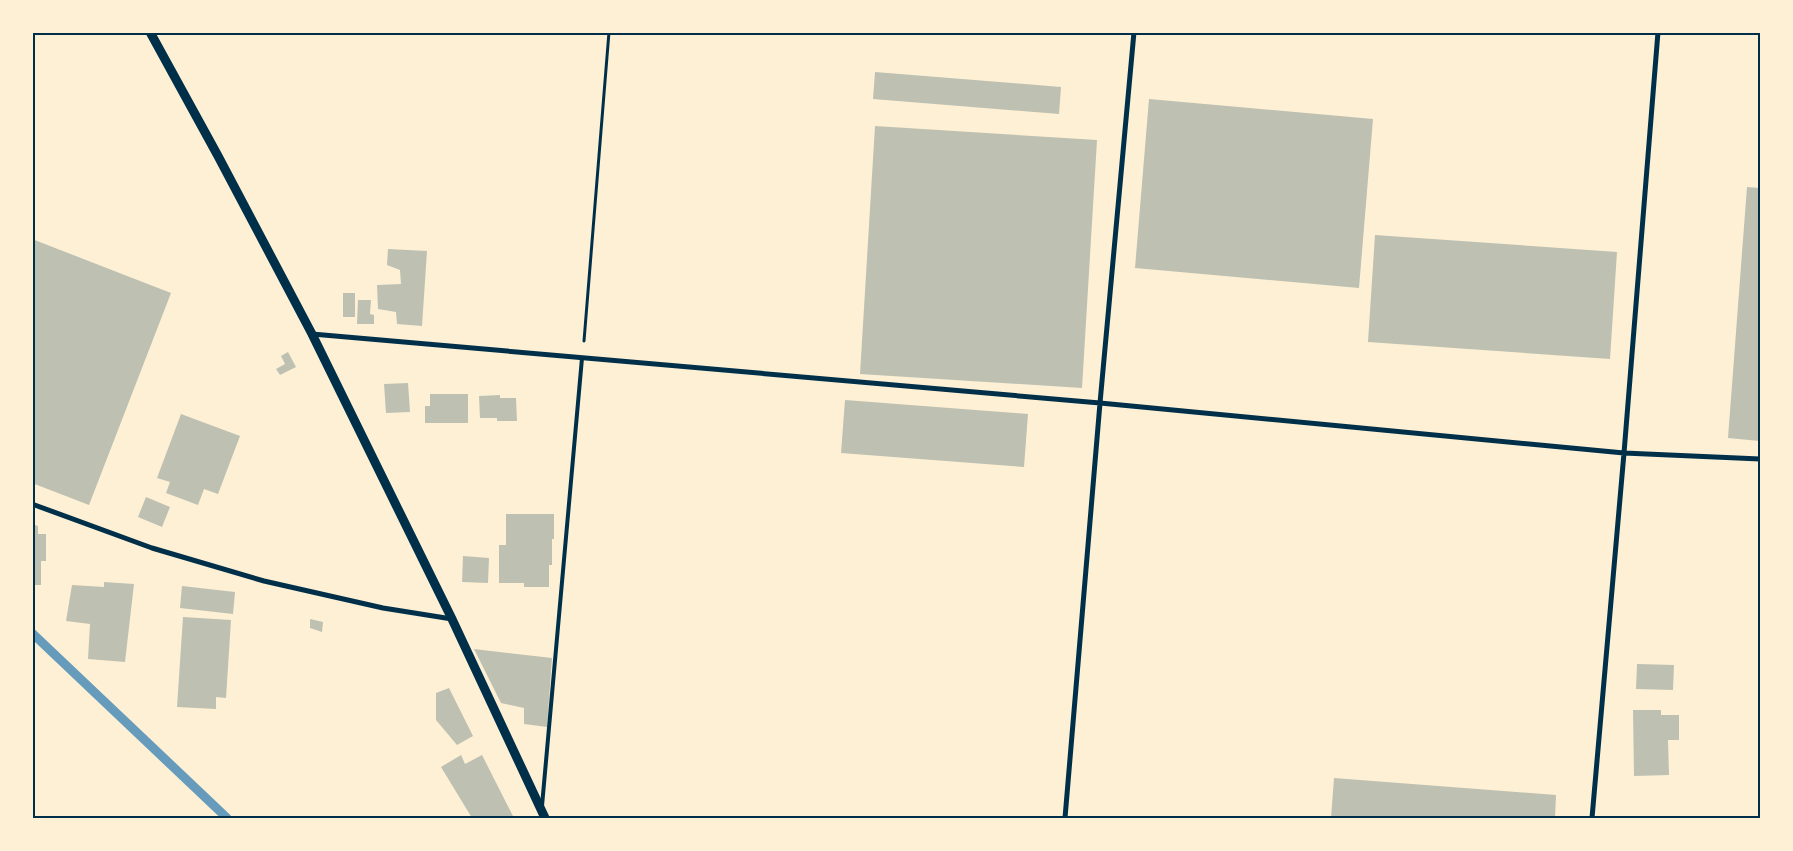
<svg xmlns="http://www.w3.org/2000/svg" width="1793" height="851" font-family="Mulish,sans-serif">
	<rect width="100%" height="100%" fill="#fdf0d5"/>
	<g fill="none" stroke-linecap="round" stroke-linejoin="round">
		<!-- stream -->
		<path stroke="#669bbc" stroke-width="9" d="M32,633L227,818"/>
	</g>
	<!-- building -->
	<path fill="#bec0b2" d="M875,72L1061,87L1059,114L873,99Z
		M1149,99L1373,119L1359,288L1135,268Z
		M875,126L1097,140L1082,388L860,374Z
		M1747,187L1760,188V441L1728,438Z
		M1375,235L1617,252L1610,359L1368,342Z
		M32,239L171,293L89,505L32,483Z
		M388,249L427,251L422,326L397,324L396,312L378,309L377,285L401,284L400,270L387,265Z
		M343,293H355V317H343Z
		M358,300H371L370,314L374,315V324H357Z
		M288,352L296,367L280,375L276,369L285,364L281,356Z
		M408,383L410,412L386,413L384,384Z
		M430,394H468V423H425V406H430Z
		M500,395V398H516L517,421H497V418H480L479,396Z
		M845,400L1028,414L1024,467L841,453Z
		M181,414L240,436L218,494L204,489L198,505L166,493L170,482L157,478Z
		M146,497L170,507L162,527L138,517Z
		M506,514H554V539H552V565H549V587H524V583H499V545H506Z
		M32,524L38,526V534H46V561H41V585H32Z
		M463,556L489,558L488,583L462,582Z
		M104,582L134,584L125,662L88,659L90,624L66,621L72,585L104,587Z
		M182,586L235,592L233,614L180,608Z
		M183,617L231,620L226,698L216,697V709L177,707Z
		M310,619L323,622L322,632L310,628Z
		M474,649L552,658L547,727L524,724V708L501,703Z
		M1637,664L1674,665L1673,690L1636,689Z
		M449,688L473,736L457,745L436,720V693Z
		M1633,710H1661V715H1679V740H1668L1669,775L1634,776Z
		M461,755L465,764L482,755L514,818H480L479,816L472,818L441,767Z
		M1334,778L1556,795L1555,818H1331Z"/>
	<g fill="none" stroke-linecap="round" stroke-linejoin="round">
		<!-- path -->
		<path stroke="#003049" stroke-width="3" d="M584,341L609,32"/>
		<!-- service -->
		<path stroke="#003049" stroke-width="4" d="M542,806L582,358"/>
		<!-- minor -->
		<path stroke="#003049" stroke-width="5" d="M312,334L1100,403L1624,453L1760,459
			M32,504L152,548L264,581L383,608L452,619
			M1065,818L1100,403L1134,32
			M1592,818L1624,453L1658,32"/>
		<!-- tertiary -->
		<path stroke="#003049" stroke-width="9" d="M150,32L218,156L312,334L452,619L545,818"/>
	</g>
	<!-- border -->
	<rect width="1793" height="851" fill="none" stroke="#fdf0d5" stroke-width="68"/>
	<rect x="34" y="34" width="1725" height="783" fill="none" stroke="#003049" stroke-width="2"/>
</svg>
